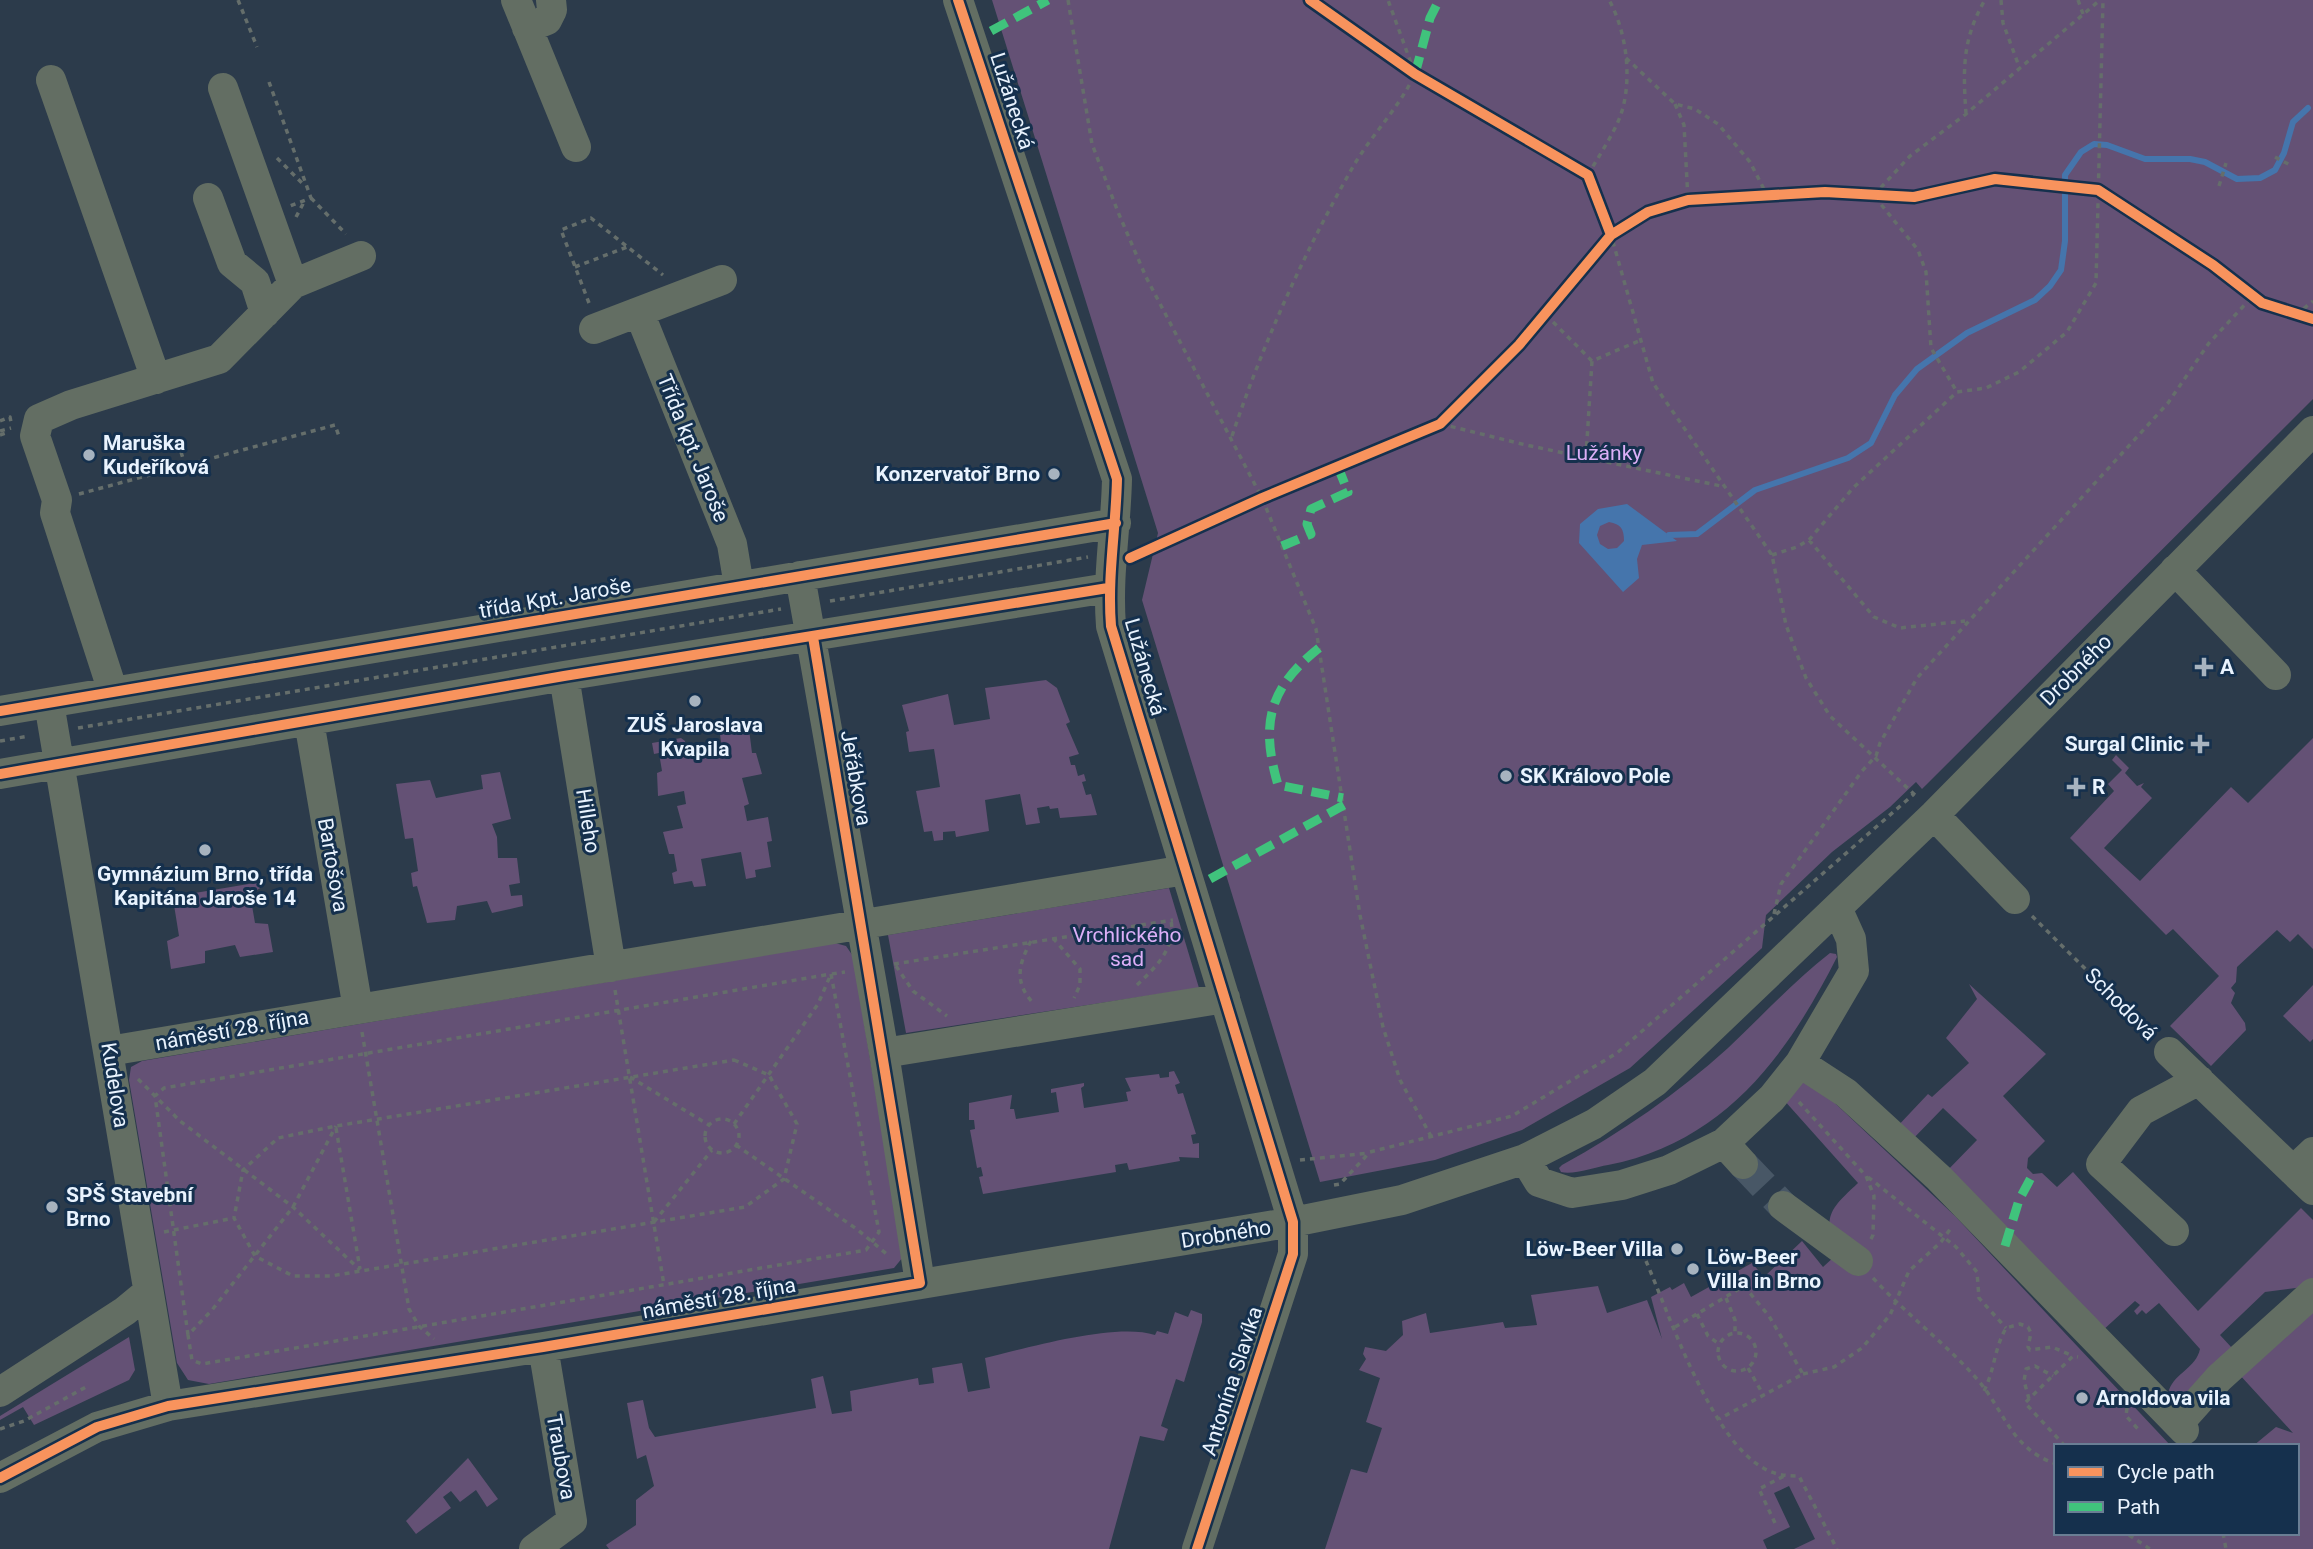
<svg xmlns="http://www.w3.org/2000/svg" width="2313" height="1549" font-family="Roboto,sans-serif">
	<rect width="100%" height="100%" fill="#2c3b4b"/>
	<!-- green -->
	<path fill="#645175" d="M992,0H2313V399L1922,789L1916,782L1890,807L1832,852L1766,915L1762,948L1630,1068L1522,1130L1435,1160L1320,1182L1142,600L1158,533Z
		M1046,680L1057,688L1070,722L1066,724L1079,754L1069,757L1071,765H1075L1078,776L1084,774L1086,781L1082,782L1086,795L1091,794L1097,815L1060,818L1058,808L1050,809L1049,806L1037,808L1040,823L1026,825L1020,794L985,800L989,831L956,837L955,831L943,832V840L934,841L932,831L924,832L916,791L940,787L934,749L909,752L906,732L909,731L902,705L948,694L954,725L990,719L985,688Z
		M733,729H749L752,753H756L762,774L742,778L749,804L744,806L747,821L768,817L772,841L767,842L771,867L755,870L756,877L746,879L741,852L701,859L706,886L694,887L692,881L674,884L672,873L677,871L674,854H669L663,832L683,828L677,806L686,804L684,791L658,796L657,773L662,771L659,753L654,754L652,743L681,738L685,741L687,756L722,750L720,734Z
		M2313,738V949L2298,934L2290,942L2277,930L2237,967L2236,982L2231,988L2235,993L2231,1003L2245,1023L2246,1030L2211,1066L2170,1026L2219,976L2173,929L2166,935L2070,838L2114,791L2108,784L2122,770L2112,760L2116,755L2129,768L2125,773L2137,786L2144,783L2141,787L2152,798L2104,848L2140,881L2231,787L2248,803Z
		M500,772L511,819L492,824L497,837L498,858H517L520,883L509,885L511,896L522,895L523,906L492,913L487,901L457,906L455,920L427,923L417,886L413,887L411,873L418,871L413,838L405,839L396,784L430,780L436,798L483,789L481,775Z
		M261,882L262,887L250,894L255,923L268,924L273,952L240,957L235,945L205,951V963L171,969L167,941L179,936L174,905L160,906L159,899Z
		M1169,888L1199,988L906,1033L888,935Z
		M835,943L846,946L853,956L903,1257L894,1268L209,1384L188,1380L177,1363L129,1080L131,1067L142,1061Z
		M1830,953L1836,954L1837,957C1787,1056 1724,1142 1608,1165C1595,1167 1574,1175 1561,1172L1559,1168L1562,1165C1622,1132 1677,1094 1728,1048C1762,1016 1793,982 1830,953Z
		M1969,984L2046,1054L2003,1096L2045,1141L2028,1158L2027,1168L2033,1174L2042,1173L2057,1187L2073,1172L2198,1311L2301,1208L2313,1220V1279L2303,1287L2265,1292L2220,1335L2244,1361L2313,1301V1549H1794L1815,1539L1789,1486L1774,1493L1790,1527L1763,1540L1767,1549H1325L1351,1469L1367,1473L1382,1428L1366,1422L1380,1378L1359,1370L1366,1359L1363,1354L1365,1347L1386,1351L1403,1335L1402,1321L1426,1313L1430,1333L1503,1322L1505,1328L1537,1325L1531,1295L1598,1286L1607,1313L1647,1300L1662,1339L1651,1297L1670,1287L1672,1290L1684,1283L1691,1297L1752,1263L1764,1277L1802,1241L1823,1267L1835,1256C1824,1215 1828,1211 1858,1183L1783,1099L1804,1074L1955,1216L2171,1446H2056V1533H2297V1446H2253L2276,1427L2293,1433L2238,1373L2184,1430L2169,1390C2175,1373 2196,1368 2200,1349L2159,1303L2146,1314L2142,1310L2137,1315L2134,1311L2140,1305L2135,1301L2102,1331L1943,1175L1977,1140L1943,1108L1909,1143L1894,1130L1928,1094L1932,1097L1969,1063L1946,1038L1977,999Z
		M2313,985V1039L2310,1042L2283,1016Z
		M1174,1071L1180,1083L1175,1085L1178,1094L1183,1093L1196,1134L1191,1135L1193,1144L1199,1143V1158L1179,1157L1180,1161L1129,1170L1127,1163L1115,1165L1116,1172L983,1194L979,1177L983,1176L981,1167L977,1168L970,1130L975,1129L974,1120H969V1103L1012,1095L1010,1109H1014L1016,1119L1059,1112L1056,1092L1051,1093V1089L1084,1083V1086L1081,1088L1084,1108L1128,1101L1126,1092L1131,1091L1125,1078L1159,1074L1160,1078L1169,1077V1072Z
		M1191,1310L1202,1314V1322L1184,1382L1176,1379L1161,1426L1168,1429L1164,1441L1140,1436L1109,1549H609L606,1545L636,1525V1500L654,1486L646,1455L637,1459L627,1403L643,1400L649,1428L655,1437L816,1408L811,1379L823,1376L832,1414L852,1411L850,1391L918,1378L919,1385L934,1383L932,1368L962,1363L968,1392L990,1388L985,1358C1027,1348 1116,1322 1155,1335L1157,1331L1168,1334L1175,1312L1188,1317Z
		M129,1337L135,1370L129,1380L34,1425L23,1407L0,1420V1416Z
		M468,1458L498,1499L487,1507L476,1490L460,1502L451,1491L443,1497L451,1508L416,1534L406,1521Z"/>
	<!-- water -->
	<path fill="#4575ac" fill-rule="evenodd" d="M1627,504L1677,541L1642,545L1637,559L1639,578L1623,592L1579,543L1580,524L1598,509ZM1609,522C1621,524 1624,529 1624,541L1617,548L1608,549L1600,544L1597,535L1600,526Z"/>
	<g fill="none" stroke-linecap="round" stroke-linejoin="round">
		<!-- stream -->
		<path stroke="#4575ac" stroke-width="6" d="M1669,535L1697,534L1755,490L1848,458L1871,443L1895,395L1917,369L1967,333L2035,300L2050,286L2061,270L2065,241V175L2081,152L2094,144L2107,145L2145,159H2190L2205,162L2237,179L2260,178L2275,170L2284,153L2293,122L2308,108"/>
		<!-- minor-tunnel -->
		<path stroke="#485766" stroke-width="30" stroke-dasharray="30 15" stroke-linecap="butt" d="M1743,1164L1783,1206"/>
		<!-- path -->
		<path stroke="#656e6b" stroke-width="3.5" stroke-dasharray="5 5" stroke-linecap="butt" d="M238,0L257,47
			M1068,0L1092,144L1118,212L1146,277L1262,498L1316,629L1360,915L1383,1027L1400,1080L1432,1138
			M1310,0L1415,74L1588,175L1611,235L1653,383L1772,555L1786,625L1806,678L1830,716L1915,795
			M2001,0L2003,23L2020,69
			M2078,0L2083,14
			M1626,58L1675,104L1695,109L1718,124L1750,162L1768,197
			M269,82L311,198L290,206
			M1675,104L1684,125L1688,200
			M1966,114C1963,70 1962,39 1985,0
			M2275,157L2292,166
			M277,158L304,185
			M1588,175C1598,157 1612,137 1620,117C1633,82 1627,32 1609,0
			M2219,186L2226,163
			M1874,195L1910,156L1966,114L2100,0
			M1875,197L1918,250L1926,272L1931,348L1957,392
			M311,198L346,234
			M296,217L304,202
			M575,267L627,247
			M589,303L561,230L591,218L663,275
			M1546,315L1592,361L1641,340
			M2296,315L2313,301
			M0,421L10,417L11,422
			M1441,424L1526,445L1721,486
			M0,431L11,428
			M0,435L9,432
			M1232,436C1263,344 1302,257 1350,172C1369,137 1398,110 1415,74L1388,0
			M181,452L185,465
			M1586,456L1592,361
			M79,494L335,425L340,439
			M1809,540L1874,617L1900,628L1965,621
			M1139,554L1262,498L1440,424L1519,345L1611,235L1648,212L1688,200L1825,192L1914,197L1995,179L2098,190L2213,265L2262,303L2313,319
			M1772,555L1797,547L1809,540L1853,488L1957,392L1986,388L2019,372L2067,332L2096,283L2103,0
			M830,601L1088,557
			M78,728L781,609
			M0,741L29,736
			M1774,914L1781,884L1862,771L1876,756L1880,743L1917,678L2168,403L2209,343L2252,297
			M2032,916L2153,1036
			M1053,938L1080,969V985L1074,998
			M1031,941C1018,965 1014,983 1034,1004
			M894,964L1173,920
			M896,966L913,991L947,1016
			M1137,985C1156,967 1176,948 1171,920
			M615,990L664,1285
			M362,1032L409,1309L419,1326L434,1339
			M734,1060L769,1075L797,1124L784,1179L745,1207L331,1276H293L255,1256L234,1218L243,1170L278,1138L336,1126Z
			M630,1077L709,1125
			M138,1079L180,1121L293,1207L360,1270
			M1799,1102L1866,1176L1874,1196L1873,1235L1870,1241
			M705 1136a17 17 0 1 1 34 0a17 17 0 1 1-34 0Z
			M734,1124L818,1004L831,974L845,972
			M336,1128L360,1269
			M736,1145L858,1230L889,1256
			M1300,1160L1369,1153
			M1868,1177L1956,1247L1977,1272L1979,1298L2006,1328
			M1334,1185L1340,1184L1370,1152L1512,1116L1617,1053L1914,794
			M654,1222L712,1150
			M164,1232L234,1218
			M1646,1261C1670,1316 1712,1444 1767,1470C1777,1475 1787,1476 1799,1476L1837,1549
			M1873,1278C1906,1314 1945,1343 1977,1379C2005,1411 2010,1448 2056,1464
			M1726,1298L1735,1320V1333
			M1697,1314L1708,1336L1719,1344
			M1675,1327L1744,1286L1769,1316L1803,1374L1719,1419
			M1718 1352a19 19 0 1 1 38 0a19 19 0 1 1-38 0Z
			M188,1335L155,1096L164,1088L831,974L879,1232L866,1250L202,1364L192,1360L188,1335L212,1310L293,1207L336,1126
			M1748,1368L1764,1396
			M1803,1374L1834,1367L1862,1348L1890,1315L1909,1271L1941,1242L1951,1228
			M1984,1391C1995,1369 1994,1349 2006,1328L2020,1324L2028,1327L2031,1333L2028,1347L2030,1350L2052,1347L2073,1356
			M2029,1399L2024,1381L2026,1369L2035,1366L2053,1376
			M2127,1408L2126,1416L2138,1429
			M0,1429L24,1421L86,1387
			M2065,1446L2025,1403L2073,1356L2078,1357
			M1775,1523L1759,1489L1784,1476
			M2223,1533L2226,1549
			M2129,1535L2150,1549"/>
		<!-- minor -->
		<path stroke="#636e63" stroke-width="30" d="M516,0L576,147
			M958,0L1117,479C1116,529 1107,576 1111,626L1293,1222V1254L1197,1549
			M527,28L547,20L552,10L551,0
			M51,80L156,379
			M223,88L293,284
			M208,198L232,263L255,282L265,313
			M639,312L732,544L739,586
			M594,329L722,280
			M2175,570L2276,675
			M800,576L884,1053L920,1283
			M564,676L611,967
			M113,692L55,513L57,500L35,436L39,419L71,405L219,359L293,284L361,256
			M49,703L168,1406
			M0,711L1116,523
			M309,721L358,1009
			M0,774L564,676L1108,588
			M1934,815L2015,899
			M109,1051L1185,870
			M2169,1052L2313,1190
			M884,1053L1225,998
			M1800,1063L1846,1093L1939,1178L2184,1430
			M1724,1143L1743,1164
			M1525,1159L1539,1182L1572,1193L1622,1185L1669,1170L1724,1143L1772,1098L1800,1063L1854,971L1851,939L1837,908
			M2293,1171L2313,1152
			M1783,1206L1858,1261
			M2174,1231L2101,1164L2141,1111L2199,1080
			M0,1392L125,1311L148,1292
			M2178,1424L2219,1378L2313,1293
			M0,1478L97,1427L168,1406L543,1347L1293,1222L1402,1200L1525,1159L1594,1124L1655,1082L1934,815L2313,431
			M534,1549L572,1521L543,1347"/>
		<!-- quiet -->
		<path stroke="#40c37c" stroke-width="9" stroke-dasharray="18 9" stroke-linecap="butt" d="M991,31L1048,0
			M1415,74L1430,18L1439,0
			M1282,546L1311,534L1307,524L1311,509L1348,492L1338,467
			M1319,648C1269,688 1260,723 1278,785L1343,798
			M1210,879L1344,805
			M2005,1246L2019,1200L2033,1174"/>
		<!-- cycleway casing -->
		<g stroke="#15304d" stroke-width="15">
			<path id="cycleway" d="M958,0L1117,479C1116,529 1107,576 1111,626L1293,1222V1254L1197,1549
				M1310,0L1415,74L1588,175L1611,235
				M1130,558L1262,498L1440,424L1519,345L1611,235L1648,212L1688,200L1825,192L1914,197L1995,179L2098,190L2213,265L2262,303L2313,319
				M0,711L1116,523
				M0,774L564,676L1108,588
				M0,1478L97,1427L168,1406L543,1347L920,1283L813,637"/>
		</g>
		<!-- cycleway -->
		<use href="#cycleway" stroke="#f8935d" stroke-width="10"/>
	</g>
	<!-- markers -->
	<g fill="#a7b3bf" stroke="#15304d" stroke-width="2.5">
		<circle cx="89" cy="455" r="7"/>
		<circle cx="1054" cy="474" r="7"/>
		<path d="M2200.5 656.5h7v7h7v7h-7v7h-7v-7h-7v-7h7z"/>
		<circle cx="695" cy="701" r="7"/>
		<path d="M2196.5 733.5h7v7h7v7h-7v7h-7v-7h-7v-7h7z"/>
		<circle cx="1506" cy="776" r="7"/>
		<path d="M2072.5 776.5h7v7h7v7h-7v7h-7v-7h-7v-7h7z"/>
		<circle cx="205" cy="850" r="7"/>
		<circle cx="52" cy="1207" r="7"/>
		<circle cx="1677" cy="1249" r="7"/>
		<circle cx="1693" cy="1269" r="7"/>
		<circle cx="2082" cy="1398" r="7"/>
	</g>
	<g text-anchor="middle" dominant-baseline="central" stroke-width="6" stroke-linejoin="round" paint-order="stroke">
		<!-- street labels -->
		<g font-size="21" fill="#e9f3fe" stroke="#15304d">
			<text transform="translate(1012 101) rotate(72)">Lužánecká</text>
			<text transform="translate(693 448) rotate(68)">Třída kpt. Jaroše</text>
			<text transform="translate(555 598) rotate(-10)">třída Kpt. Jaroše</text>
			<text transform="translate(1145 667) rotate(74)">Lužánecká</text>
			<text transform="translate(2076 670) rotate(-45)">Drobného</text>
			<text transform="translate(856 778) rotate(80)">Jeřábkova</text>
			<text transform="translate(588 821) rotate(81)">Hilleho</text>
			<text transform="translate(333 865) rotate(80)">Bartošova</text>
			<text transform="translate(2121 1004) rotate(45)">Schodová</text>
			<text transform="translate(232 1030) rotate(-10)">náměstí 28. října</text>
			<text transform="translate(115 1085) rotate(81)">Kudelova</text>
			<text transform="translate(1226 1234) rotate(-9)">Drobného</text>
			<text transform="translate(719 1298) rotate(-10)">náměstí 28. října</text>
			<text transform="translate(1232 1381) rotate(-72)">Antonína Slavíka</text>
			<text transform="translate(561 1457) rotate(80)">Traubova</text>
		</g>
		<!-- poi labels -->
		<g font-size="21" font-weight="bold" fill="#e9f3fe" stroke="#15304d" text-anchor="start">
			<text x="103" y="443">Maruška<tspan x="103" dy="24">Kudeříková</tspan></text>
			<text x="1040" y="474" text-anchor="end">Konzervatoř Brno</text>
			<text x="2220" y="667">A</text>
			<text x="695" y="725" text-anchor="middle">ZUŠ Jaroslava<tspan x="695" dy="24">Kvapila</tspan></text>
			<text x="2184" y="744" text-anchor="end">Surgal Clinic</text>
			<text x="1520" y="776">SK Královo Pole</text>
			<text x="2092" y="787">R</text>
			<text x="205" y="874" text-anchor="middle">Gymnázium Brno, třída<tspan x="205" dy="24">Kapitána Jaroše 14</tspan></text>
			<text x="66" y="1195">SPŠ Stavební<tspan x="66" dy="24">Brno</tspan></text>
			<text x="1663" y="1249" text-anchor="end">Löw-Beer Villa</text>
			<text x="1707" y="1257">Löw-Beer<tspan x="1707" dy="24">Villa in Brno</tspan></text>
			<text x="2096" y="1398">Arnoldova vila</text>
		</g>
		<!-- park labels -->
		<g font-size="21" fill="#dcaff7" stroke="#15304d">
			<text x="1604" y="453">Lužánky</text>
			<text x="1127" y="935">Vrchlického<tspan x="1127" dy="24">sad</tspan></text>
		</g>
	</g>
	<!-- legend -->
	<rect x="2054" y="1444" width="245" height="91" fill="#15304d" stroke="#6a7e94" stroke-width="2"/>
	<rect x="2068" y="1467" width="35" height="10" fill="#f8935d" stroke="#6a7e94" stroke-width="2"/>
	<text x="2117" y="1479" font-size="21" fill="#e9f3fe">Cycle path</text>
	<rect x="2068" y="1502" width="35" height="10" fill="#40c37c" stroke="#6a7e94" stroke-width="2"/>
	<text x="2117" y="1514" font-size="21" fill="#e9f3fe">Path</text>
</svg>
